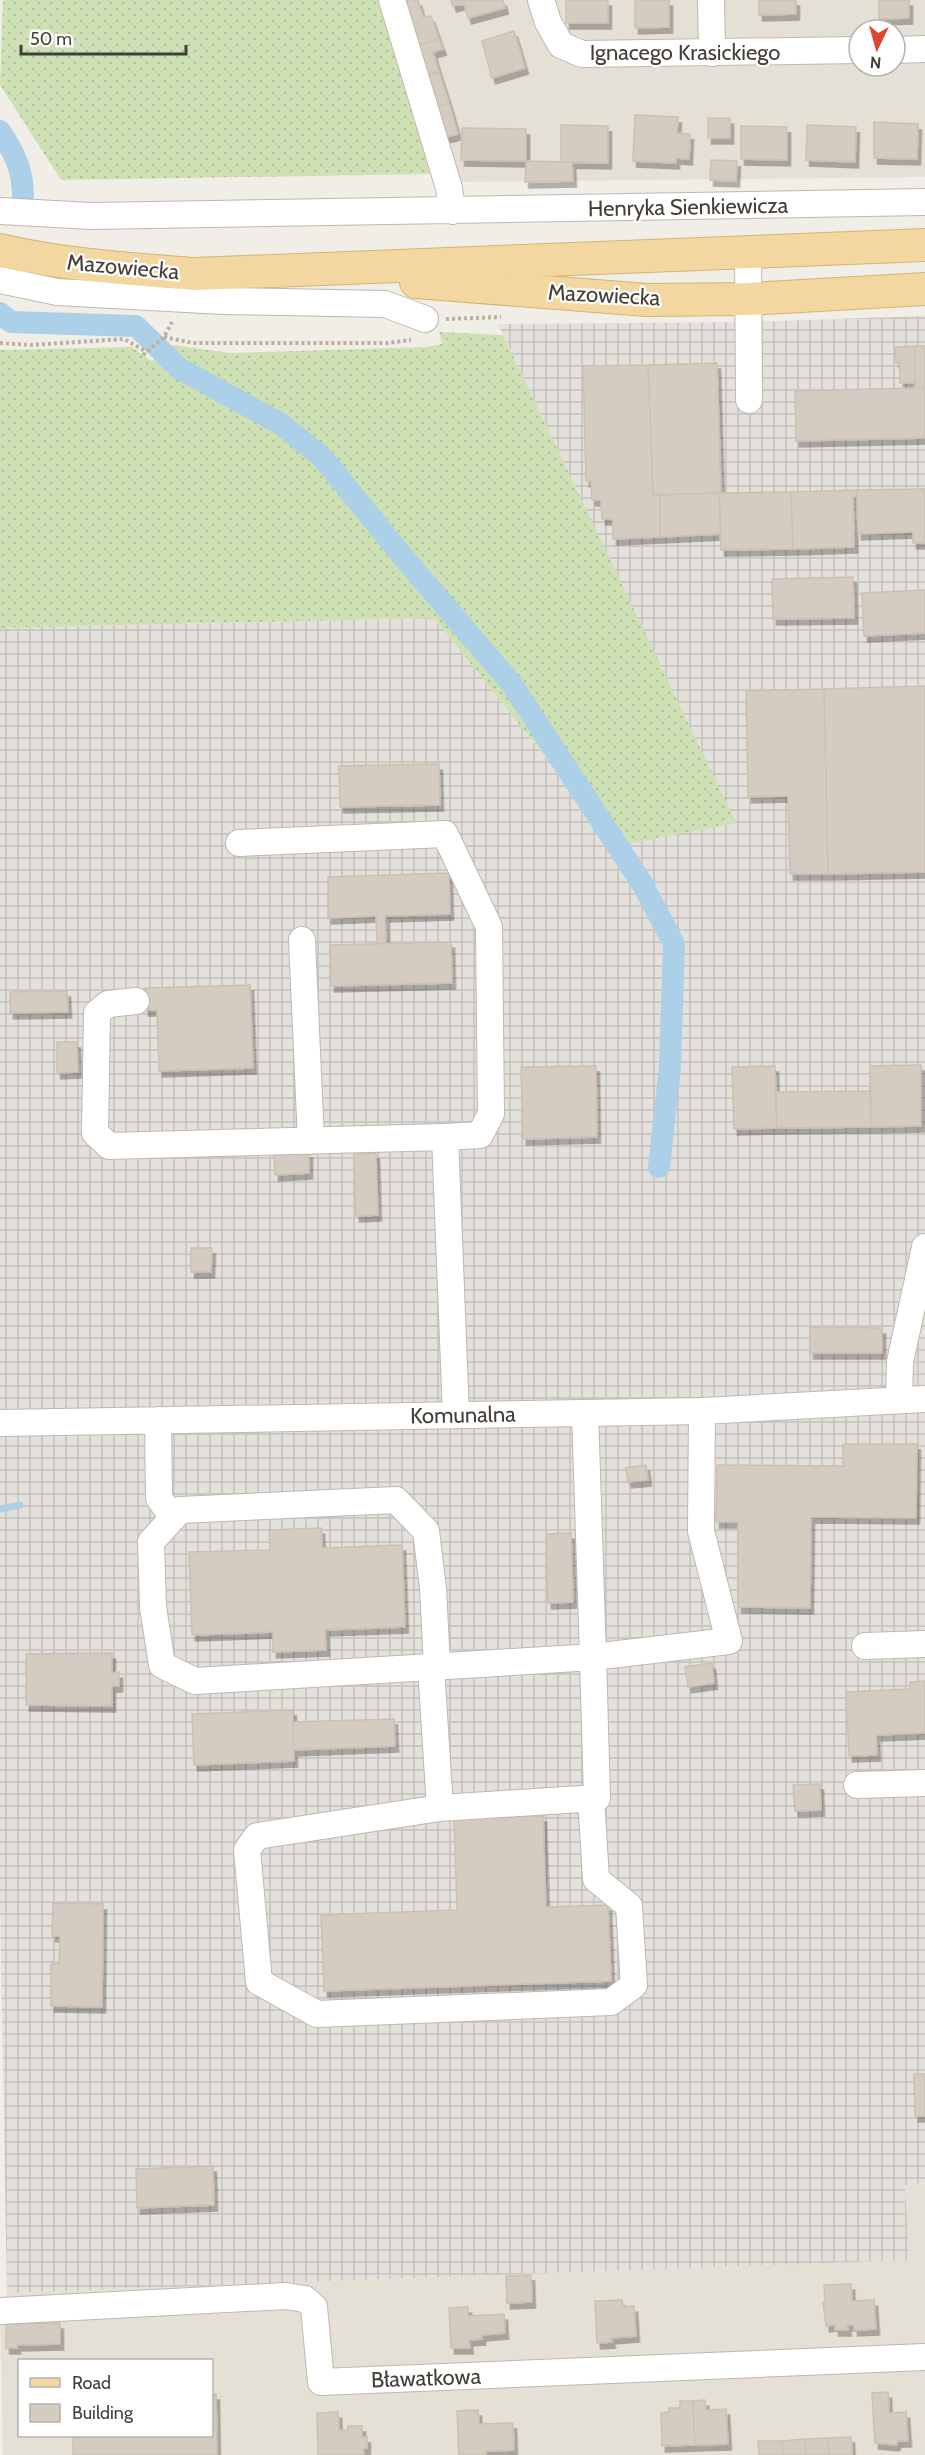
<svg xmlns="http://www.w3.org/2000/svg" width="925" height="2455" font-family="Cabin,sans-serif">
	<defs>
		<pattern id="industrial-grid" width="8" height="8" patternUnits="userSpaceOnUse" patternTransform="scale(1.5)"><rect width="8" height="8" fill="#e4e0dc"/><path d="M0 4h8M4 0v8" fill="none" stroke="#c5c1bd"/></pattern>
		<pattern id="garden-dots" width="8" height="8" patternUnits="userSpaceOnUse" patternTransform="scale(1.5)"><rect width="8" height="8" fill="#cee1b5"/><path d="M2 2h.1M6 6h.1" fill="none" stroke="#b2c29c" stroke-width="1.8" stroke-linecap="round"/></pattern>
		<filter id="shadow"><feDropShadow dx="3.5" dy="6" stdDeviation="0" flood-color="#0004"/></filter>
	</defs>
	<rect width="100%" height="100%" fill="#f1eee7"/>
	<!-- residential -->
	<path fill="#e5e0d6" fill-rule="evenodd" d="M380,0H925V177L464,182L432,174ZM859,30H895V66H859Z
		M905,2184H925V2455H3L0,2313L7,2293L908,2260ZM20,2360H212V2436H20Z"/>
	<!-- industrial -->
	<path fill="url(#industrial-grid)" d="M925,316V2183L905,2185L909,2260L7,2293L0,1906V628L434,618L617,846L615,571L498,324L750,322Z"/>
	<!-- garden -->
	<path fill="url(#garden-dots)" d="M3,0H380L432,174L61,180L0,85Z
		M439,332L503,335L736,823L617,846L434,618L0,628V350L132,347L151,361L173,345L230,353L425,347L442,344Z"/>
	<g fill="none" stroke-linecap="round" stroke-linejoin="round">
		<!-- stream -->
		<path stroke="#abd0e7" stroke-width="7" d="M0,1509L20,1505"/>
		<!-- canal -->
		<path stroke="#abd0e7" stroke-width="22" d="M0,131C14,152 23,170 23,196
			M0,313L11,322L136,326L180,369L281,424L323,458L404,558L511,683L643,885L674,944L670,1067L659,1167"/>
	</g>
	<!-- building -->
	<path fill="#d5ccc1" stroke="#cbc1b2" stroke-width="1.5" filter="url(#shadow)" d="M398,0H418L423,17L431,16L439,39L412,47Z
		M451,0H503L505,8L468,18L464,3L453,6Z
		M566,0H608V23H566Z
		M635,0H669V27L635,28Z
		M759,0H796V14L759,15Z
		M879,0H909V18L879,19Z
		M514,31L525,68L492,78L482,41Z
		M439,39L443,49L433,52L439,72L423,77L412,47Z
		M439,72L449,103L433,108L423,77Z
		M449,103L458,134L441,138L433,108Z
		M635,115L678,117L677,133L690,134L689,159L676,158V163L633,161Z
		M708,118H730V138H708Z
		M874,122L918,124L917,159L874,158Z
		M561,125L608,126V163L561,162Z
		M807,125L856,127L855,162L806,160Z
		M741,126L787,127V160L741,159Z
		M462,128L526,129V161L461,160Z
		M711,160L737,161L736,181L710,180Z
		M526,161L572,162L573,181L525,182Z
		M915,346V383H900V363H896L895,347Z
		M915,346H925V388H915Z
		M717,363L721,493L653,495L648,365Z
		M648,365L653,495H660V537L613,539V519H602L601,500H592L591,481H586L583,366Z
		M915,388H925V438L796,441L795,391Z
		M925,489V543H913V532L858,534L857,490Z
		M857,490V497H853L854,547L793,549L791,492Z
		M791,492L793,549L721,550L719,493Z
		M719,493L721,534L660,537V495Z
		M853,577L854,618L773,619L772,579Z
		M925,590V633L864,636L862,593Z
		M925,686V872L828,874L824,689Z
		M824,689L828,874H790L788,796L748,797L746,691Z
		M439,764L440,805L340,807L339,766Z
		M449,873L450,914L385,916L386,944H377L376,916L328,918V877Z
		M451,942L452,983L331,986L330,945Z
		M250,985L253,1068L159,1071L157,1010H145L144,988Z
		M67,991L68,1012L10,1013V992Z
		M57,1042H77L78,1072L57,1073Z
		M921,1065V1126L871,1127L870,1066Z
		M596,1066L597,1137L523,1139L521,1067Z
		M775,1066L777,1128L734,1129L732,1067Z
		M870,1091L871,1127L777,1128L775,1092Z
		M309,1152V1173L275,1175L274,1153Z
		M376,1153L378,1215L356,1216L354,1154Z
		M191,1248H212L211,1272H191Z
		M810,1327L882,1328V1353H810Z
		M843,1444H917L916,1518L811,1517L810,1608L738,1607V1522H716L717,1465L843,1466Z
		M646,1465L648,1480L628,1482L626,1468Z
		M321,1528L322,1548L402,1545L405,1627L325,1630L326,1650L273,1652V1632L192,1635L189,1552L270,1550L269,1530Z
		M571,1533L573,1602L548,1603L546,1534Z
		M112,1653V1673L119,1672V1686H112V1706L26,1705V1654Z
		M712,1663L714,1683L688,1687L685,1667Z
		M925,1681V1733L876,1735L877,1755L849,1756L846,1692L910,1689V1682Z
		M293,1710L294,1761L194,1765L192,1714Z
		M394,1719L395,1746L294,1750L293,1722Z
		M820,1784L821,1810L795,1811L793,1785Z
		M543,1816L546,1907L608,1905L611,1981L324,1991L321,1915L457,1910L454,1819Z
		M53,1903L103,1904L102,2007L51,2006V1964H59L60,1936H52Z
		M914,2074H925V2116H915Z
		M213,2166L214,2205L137,2208L136,2169Z
		M531,2275L532,2302L507,2303L506,2276Z
		M851,2284L852,2301L874,2300L876,2329L854,2330V2325H847L848,2330H835V2325L826,2326L823,2302H825L824,2285Z
		M622,2300L623,2307L634,2306L636,2336L611,2338L612,2342L597,2343L595,2301Z
		M468,2307V2316L504,2314L505,2333L482,2335V2339L469,2340L470,2348H451L449,2308Z
		M60,2323V2344L17,2345V2348H6V2324Z
		M888,2392L889,2413L906,2412L908,2441H898L896,2445L875,2443L872,2393Z
		M212,2394H216L217,2455H73V2436H212Z
		M705,2400L706,2410L726,2409L728,2444L695,2445L693,2401Z
		M680,2401H693L695,2445L662,2446L661,2413L669,2412V2408H680Z
		M478,2410L479,2424L513,2423L514,2450L486,2451V2455H459L457,2411Z
		M338,2412L339,2430H348V2426H362V2437H367V2448L363,2449L364,2455H318L317,2413Z
		M851,2437L852,2455H829L828,2438Z
		M828,2438L829,2455H806L805,2439Z
		M805,2439L806,2455H783L782,2441Z
		M758,2441H782L783,2455H759Z"/>
	<g fill="none" stroke-linecap="round" stroke-linejoin="round">
		<!-- minor casing -->
		<g stroke="#bfb8ae" stroke-width="28">
			<path id="minor" d="M392,0L449,188L452,211
				M541,0L548,22L561,45L582,54L859,50
				M711,0L712,53
				M895,50L925,49
				M0,211L91,216L925,202
				M748,251L749,400
				M0,280L57,292L223,301L385,304L425,319
				M239,843L445,834L489,927L491,1114L480,1135L445,1137
				M302,940L311,1141
				M136,1001L108,1004L97,1013L95,1133L109,1146L445,1137L456,1415
				M899,1400L900,1362L925,1247
				M585,1413L593,1657L729,1641L701,1531L702,1411
				M158,1420L159,1498L173,1518
				M0,1423L702,1411L925,1399
				M865,1646L925,1644
				M593,1657L597,1798L440,1808L431,1667Z
				M431,1667L195,1681L162,1665L153,1607L151,1542L180,1510L396,1500L426,1531L433,1588L437,1666
				M857,1785L925,1783
				M440,1808L257,1836L247,1850L259,1982L317,2014L611,2002L634,1985L629,1906L596,1879L591,1798
				M0,2311L286,2296L305,2299L314,2307L321,2382L925,2357"/>
		</g>
		<!-- major casing -->
		<g stroke="#d4b472" stroke-width="34">
			<path id="major" d="M0,250C64,265 129,269 195,274L925,245
				M416,282L647,300L748,299L925,289"/>
		</g>
		<!-- path -->
		<path stroke="#bcb09e" stroke-width="4" stroke-dasharray="3 3" stroke-linecap="butt" d="M446,319L501,317
			M164,337L193,343H387L411,340
			M0,343L32,345L124,339L147,352
			M143,355L164,337L172,322"/>
		<!-- minor -->
		<use href="#minor" stroke="#fff" stroke-width="26"/>
		<!-- major -->
		<use href="#major" stroke="#f2d8a0" stroke-width="32"/>
	</g>
	<g text-anchor="middle" dominant-baseline="central" stroke-width="4.5" stroke-linejoin="round" paint-order="stroke">
		<!-- street labels -->
		<g font-size="22" fill="#443e37" stroke="#fff">
			<text x="685" y="52">Ignacego Krasickiego</text>
			<text transform="translate(688 207) rotate(-1)">Henryka Sienkiewicza</text>
			<text transform="translate(123 267) rotate(5)">Mazowiecka</text>
			<text transform="translate(604 295) rotate(3)">Mazowiecka</text>
			<text transform="translate(463 1415) rotate(-1)">Komunalna</text>
			<text transform="translate(426 2378) rotate(-2)">Bławatkowa</text>
		</g>
	</g>
	<!-- legend -->
	<rect x="18" y="2359" width="195" height="78" fill="#ffffff" stroke="#b4b2af" stroke-width="1.5"/>
	<rect x="30" y="2378" width="30" height="9" fill="#f2d8a0" stroke="#b4b2af" stroke-width="1.5"/>
	<text x="72" y="2389" font-size="18" fill="#443e37">Road</text>
	<rect x="30" y="2404" width="30" height="18" fill="#d5ccc1" stroke="#b4b2af" stroke-width="1.5"/>
	<text x="72" y="2419" font-size="18" fill="#443e37">Building</text>
	<!-- north arrow -->
	<g transform="translate(877 48) rotate(185)"><circle r="28" fill="#ffffff" stroke="#b4b2af" stroke-width="1.5"/>
	<path d="M0-4.5L10 22L0 15L-10 22Z" fill="#df4631"/>
	<text y="-9" font-size="16" font-weight="bold" text-anchor="middle" fill="#443e37">N</text>
	</g>
	<!-- scale -->
	<path d="M21 45v9h165v-9" fill="none" stroke="#443e37" stroke-width="3"/>
	<text x="30" y="45" font-size="18" fill="#443e37" stroke="#ffffff" stroke-width="4.5" paint-order="stroke">50 m</text>
</svg>
